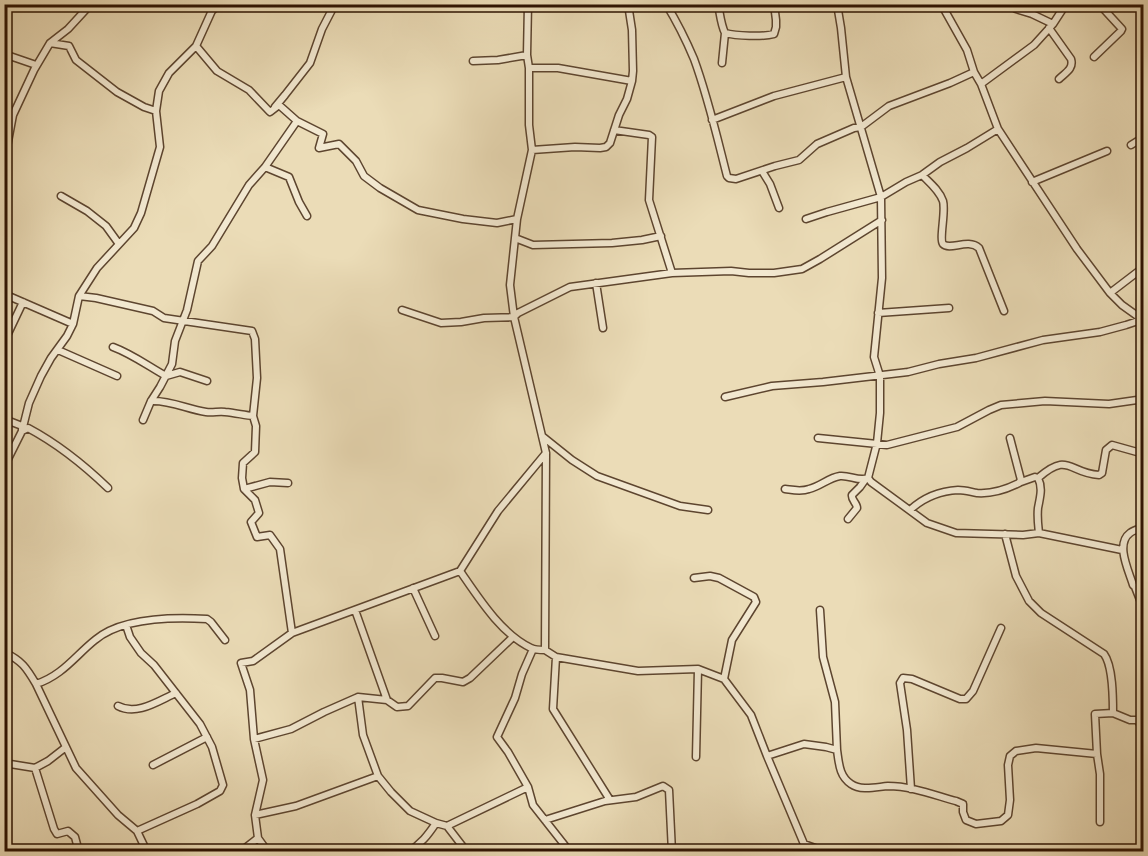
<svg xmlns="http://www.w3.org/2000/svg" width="1148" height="856" font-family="'IM FELL English',serif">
	<rect width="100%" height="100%" fill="#ebdcb7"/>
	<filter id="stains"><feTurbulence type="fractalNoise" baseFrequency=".00333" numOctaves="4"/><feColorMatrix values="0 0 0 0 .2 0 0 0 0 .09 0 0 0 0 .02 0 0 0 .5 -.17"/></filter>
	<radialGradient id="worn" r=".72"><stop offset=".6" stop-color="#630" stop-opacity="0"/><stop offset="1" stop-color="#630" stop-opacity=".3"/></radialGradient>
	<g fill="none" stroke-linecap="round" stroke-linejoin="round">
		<!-- street casing -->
		<g stroke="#5d452f" stroke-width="9">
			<path id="street" d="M204,4L213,10
				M528,4L527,55L529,68V125L532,150L517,219L510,285L514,317L546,453L545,650L556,657L638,671L698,669L724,679L751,715L767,756L804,844L803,852
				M666,4C677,22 686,40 694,59C708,97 717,137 727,176L729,178L736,179L775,166L799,160L817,144L854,128L861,127L889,106L950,83L974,72
				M718,4C720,14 721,25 725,33C736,36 763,37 774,34L776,27V20L774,4
				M837,4L841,28L846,77L881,197L882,278L874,357L880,376V413L877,443L868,478L871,482L927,523L956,533L1023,535L1039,533L1122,550
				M1009,4L1016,9L1032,14L1053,24
				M944,9L967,50L974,72L981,84L998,129L1077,249L1110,293L1122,305L1143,320
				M1049,28L1071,59C1074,69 1065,73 1059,79
				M50,43L69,46L76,60L117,92L144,107L156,111
				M196,46L217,71L249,90L270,112L279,105L297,121L323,134L319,148L339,144L356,161L364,176L380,188L418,210L463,219L497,223L517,219
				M4,54L36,65L34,70
				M1094,57L1121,31L1122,29L1099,4
				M473,61L498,60L527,55
				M722,63L725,33
				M529,68H558L632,81
				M981,84L1034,45L1053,24L1066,4
				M275,107L285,95L310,63L322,29L335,4
				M712,120L774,96L846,77
				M614,130L649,135L652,137L649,200L672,273
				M1131,145L1144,137
				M532,150L575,147L600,148L606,147L610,143L619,115L627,99L632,81L633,71L632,30L628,4
				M4,163L13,115L34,70L50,43L68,29L91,4
				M265,167L289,177L299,202L307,216
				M762,171L770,184L779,208
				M922,175C930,183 939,190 943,201C946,211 939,239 943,244C950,251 968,238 979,248L1004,311
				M1032,182L1107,151
				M61,196L87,211L106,226L119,244
				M806,219L827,212L881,197L906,182L922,175L940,162L967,148L998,129
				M515,238L533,245L612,243L642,240L661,236
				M596,283L603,328
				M1110,293L1144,267
				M4,294L73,324
				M79,296L96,298L153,311L164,318L252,331L255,339L257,378L253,416L256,426L255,452L243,463L242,478L244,489L255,500L259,513L251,522L257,537L270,535L280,549L292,633
				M402,310L441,323L461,322L484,318L514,317L518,313L570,287L672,273L731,271L749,273H774L802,269L820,259L882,220
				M878,313L949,308
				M4,342L23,302
				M113,347C132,354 148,366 166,376L180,372L207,381
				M58,350L117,376
				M725,397L772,386L823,382L908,372L939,364L976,358L1043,340L1100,332L1126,325L1144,319
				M151,401C170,400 187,409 206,412C213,413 219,411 225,412C235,413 244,415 253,416
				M4,419L22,426V431L28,428C58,444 83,464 108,488
				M143,420L151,401L160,387L172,364L175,341L187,310L198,261L212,246L249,185L265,167L297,121
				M542,436L572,460L597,476L680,506L708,510
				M818,438L887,445L957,427L989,410L1001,405L1045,401L1109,404L1144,399
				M4,467L22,431L29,403L41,376L51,358L67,336L73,324L79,296L97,268L134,228L141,213L160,147L156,111L159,91L169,73L196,46L215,4
				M1038,478C1069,451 1068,473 1099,475L1102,473L1106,450L1112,445L1137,452
				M1021,482L1035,477L1038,478C1043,488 1040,497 1038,508C1037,517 1038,524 1039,533
				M244,489L270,482L288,483
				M785,489C793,490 801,492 809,489C821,486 828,478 840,476C850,475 859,482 868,478
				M910,510C923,498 940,491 958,490C965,490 971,492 977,493C991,494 1007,489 1019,483L1021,480L1010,438
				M848,519L857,508C857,503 851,500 852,495L860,487L865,480
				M1144,527C1139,529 1134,530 1130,533C1115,544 1129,571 1133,585L1135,587H1144
				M1005,534L1016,576L1029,601L1041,613L1104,654C1113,666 1113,698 1113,713
				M460,571C478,597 501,634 531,648C535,650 541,650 545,650
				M694,578L710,576L719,578L754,597L756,602L732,640L724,679
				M1135,587L1144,610
				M413,588L435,636
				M355,610L387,700
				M820,610L823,657L835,702L837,750
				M126,625L130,637L141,653L154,665L200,724L212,747L223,785L220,791L197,804L137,831
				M533,649L522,674L515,698L497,737L508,752L528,787L533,805L570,852
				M4,652C22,661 26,667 36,684C62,676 76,655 95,640C122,617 173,617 207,619L211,622L225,640
				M556,657L553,709L610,800
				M36,684L76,768L118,815L137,831L147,852
				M358,697L363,735L378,776L391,792L410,811L436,823L447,826L467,852
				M118,706C137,716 158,701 176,693
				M254,739L291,729L324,712L358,697L387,700L397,707L408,706L435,678H442L463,682L470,678L513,637
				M767,756L804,744L826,747L837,750C839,763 839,776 851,784C861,791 876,787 888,786C911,786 934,795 956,801L963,804V812L966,820L976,824L1001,821L1008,815L1010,800L1008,765L1010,756L1016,751L1036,748L1097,754
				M696,757L698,669
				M4,763L35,768L48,761L66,747
				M153,765L207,737
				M35,768L54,829L57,834L68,831L75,837L79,852
				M911,789L907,730L900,683L903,678L912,679L960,699H966L973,691L1001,628
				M255,815L296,806L378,776
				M545,820L605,801L636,797L663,786L669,790L672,852
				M1100,822V774L1097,754L1095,714L1113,713L1130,720H1137L1144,729
				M447,826L528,787
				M258,838L268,852
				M804,844L826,852
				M240,852L258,838L255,815L263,780L254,739L250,690L241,663L253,661L292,633L460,571L498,511L546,453
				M408,852C421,844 428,835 436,823"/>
		</g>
		<!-- street -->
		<use href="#street" stroke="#f2e8d0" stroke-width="6"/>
	</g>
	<!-- margin -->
	<rect width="1148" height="856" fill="none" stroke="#ebdcb7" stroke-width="24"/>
	<rect x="6" y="6" width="1136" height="844" fill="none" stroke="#2e1302" stroke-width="3"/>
	<rect x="12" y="12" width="1124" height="832" fill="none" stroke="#2e1302" stroke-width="1.5"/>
	<rect width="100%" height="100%" filter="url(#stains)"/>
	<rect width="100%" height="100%" fill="url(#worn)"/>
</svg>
